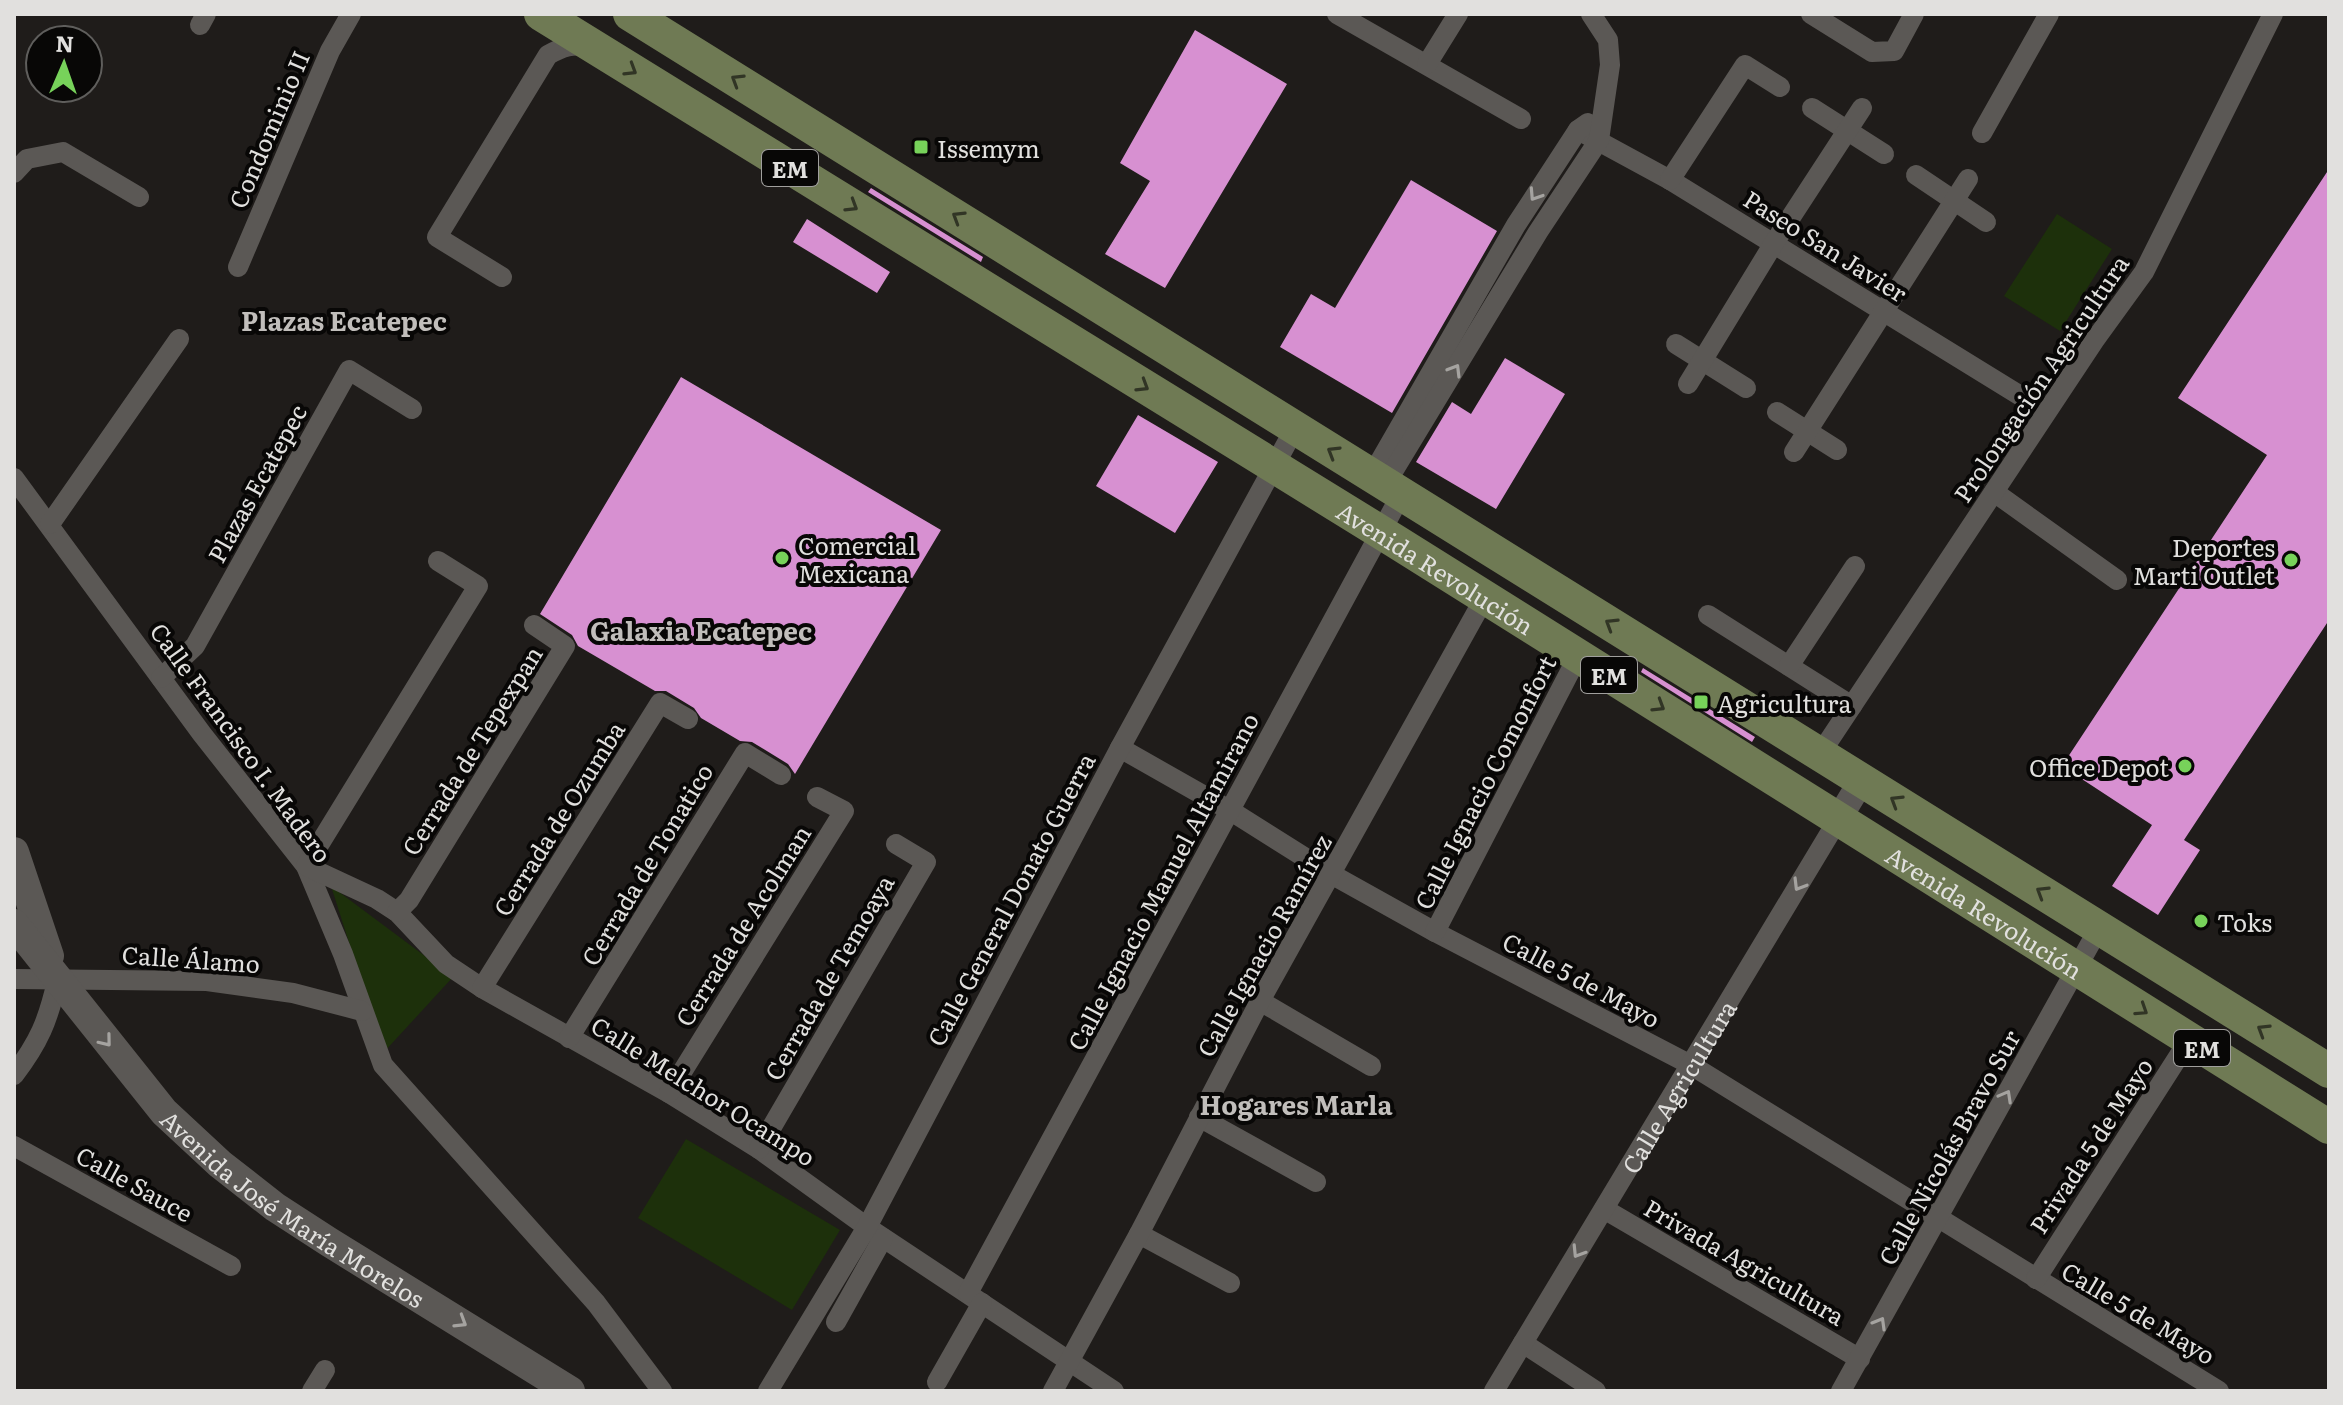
<svg xmlns="http://www.w3.org/2000/svg" width="2343" height="1405" font-family="Literata,serif">
	<rect width="100%" height="100%" fill="#1f1c1a"/>
	<!-- green -->
	<path fill="#1d300b" d="M2057,214L2112,249L2060,331L2004,296Z
		M331,886L453,977L384,1052Z
		M686,1139L840,1230L792,1310L638,1218Z"/>
	<!-- building -->
	<path fill="#d790d1" d="M1195,30L1287,84L1165,288L1105,254L1150,181L1120,163Z
		M2329,169V620L2184,840L2200,850L2158,915L2112,886L2152,825L2062,766L2267,455L2178,398Z
		M1411,180L1497,231L1392,413L1280,347L1311,294L1335,308Z
		M871,188L983,257L981,262L868,192Z
		M807,219L890,272L877,293L793,242Z
		M1505,358L1565,394L1496,509L1416,462L1452,402L1471,414Z
		M681,377L941,530L795,774L788,764L752,742L740,741L701,718L694,708L666,691H655L578,646L572,635L540,614Z
		M1138,415L1218,462L1175,533L1096,486Z
		M1643,668L1755,737L1752,742L1641,672Z"/>
	<g fill="none" stroke-linecap="round" stroke-linejoin="round">
		<!-- minor -->
		<g stroke="#5b5855" stroke-width="20">
			<path d="M1337,14L1521,119"/>
			<path d="M1811,14L1872,52L1894,51L1914,14"/>
			<path d="M200,25L206,14"/>
			<path d="M1427,64L1458,14"/>
			<path d="M1812,108L1884,154"/>
			<path d="M1578,130L1670,180L2024,398"/>
			<path d="M1982,133L2049,14"/>
			<path d="M14,173L27,159L63,152L139,197"/>
			<path d="M1916,175L1986,222"/>
			<path d="M1670,180L1745,65L1780,87"/>
			<path d="M238,267L330,51L351,14"/>
			<path d="M502,277L437,237L548,55C562,47 573,43 589,47"/>
			<path d="M1676,344L1746,388"/>
			<path d="M1688,384L1774,243L1862,108"/>
			<path d="M1777,412L1837,450"/>
			<path d="M1794,452L1968,179"/>
			<path d="M14,478L202,734L306,866L343,954L383,1065L596,1303L662,1391"/>
			<path d="M1376,483L1372,475L1516,225L1578,130L1588,123"/>
			<path d="M1386,483L1538,232L1599,140L1610,65L1608,40L1591,14"/>
			<path d="M1994,492L2117,580"/>
			<path d="M50,524L179,339"/>
			<path d="M438,561L478,586L306,866L377,899L397,912L446,964L482,988L669,1093L759,1149L867,1227L1114,1391"/>
			<path d="M1708,615L1852,706"/>
			<path d="M1789,666L1855,566"/>
			<path d="M161,678L195,646L349,370L412,409"/>
			<path d="M1120,748L1231,811L1331,874L1435,932L1691,1065L2219,1391"/>
			<path d="M1820,754L2094,341L2144,272L2273,14"/>
			<path d="M397,912L409,900L565,646L534,625"/>
			<path d="M1435,932L1578,656"/>
			<path d="M14,979L207,981L293,993L362,1011"/>
			<path d="M482,988L660,703L688,719"/>
			<path d="M1260,1001L1371,1066"/>
			<path d="M569,1038L745,753L781,775"/>
			<path d="M14,1075C39,1042 48,1021 57,981"/>
			<path d="M669,1093L844,811L817,797"/>
			<path d="M1199,1117L1316,1182"/>
			<path d="M14,1146L231,1266"/>
			<path d="M759,1149L926,862L896,844"/>
			<path d="M1604,1209L1860,1359"/>
			<path d="M1139,1234L1230,1283"/>
			<path d="M2036,1279L2189,1040"/>
			<path d="M968,1293L1402,493"/>
			<path d="M836,1322L883,1238"/>
			<path d="M1523,1343L1596,1391"/>
			<path d="M937,1382L982,1303"/>
			<path d="M312,1391L325,1370"/>
			<path d="M768,1391L867,1227L1120,748L1295,428"/>
			<path d="M1053,1391L1139,1234L1260,1001L1485,597"/>
			<path id="s1" d="M1494,1391L1839,818"/>
			<path d="M1841,1391L2099,928"/>
		</g>
		<!-- tertiary -->
		<path stroke="#5b5855" stroke-width="26" d="M1839,818L1862,780"/>
		<!-- secondary -->
		<g stroke="#5b5855" stroke-width="30">
			<path d="M14,852L49,956"/>
			<path id="s2" d="M14,924L164,1112L220,1164L275,1207L329,1242L570,1391"/>
		</g>
		<!-- primary -->
		<g stroke="#6f7a54" stroke-width="34">
			<path id="s3" d="M541,14L1395,541L2329,1127"/>
			<path d="M630,14L2329,1071"/>
		</g>
	</g>
	<!-- one-way arrows -->
	<defs><path id="oneway-chevron" d="M-2-3.5L2.5 0L-2 3.5" fill="none" stroke-width="1.6" stroke-linecap="round" stroke-linejoin="round" transform="scale(2)"/></defs>
	<g stroke="#313525">
		<use href="#oneway-chevron" transform="translate(631 70) rotate(32)"/>
		<use href="#oneway-chevron" transform="translate(737 80) rotate(-148)"/>
		<use href="#oneway-chevron" transform="translate(852 206) rotate(32)"/>
		<use href="#oneway-chevron" transform="translate(958 217) rotate(-148)"/>
		<use href="#oneway-chevron" transform="translate(1143 386) rotate(32)"/>
		<use href="#oneway-chevron" transform="translate(1333 452) rotate(-149)"/>
		<use href="#oneway-chevron" transform="translate(1611 624) rotate(-148)"/>
		<use href="#oneway-chevron" transform="translate(1659 706) rotate(32)"/>
		<use href="#oneway-chevron" transform="translate(1896 801) rotate(-148)"/>
		<use href="#oneway-chevron" transform="translate(2042 892) rotate(-148)"/>
		<use href="#oneway-chevron" transform="translate(2142 1010) rotate(33)"/>
		<use href="#oneway-chevron" transform="translate(2263 1030) rotate(-148)"/>
	</g>
	<g stroke="#a5a3a0">
		<use href="#oneway-chevron" transform="translate(1535 195) rotate(123)"/>
		<use href="#oneway-chevron" transform="translate(1455 370) rotate(-59)"/>
		<use href="#oneway-chevron" transform="translate(1799 885) rotate(121)"/>
		<use href="#oneway-chevron" transform="translate(106 1041) rotate(51)"/>
		<use href="#oneway-chevron" transform="translate(2006 1096) rotate(-61)"/>
		<use href="#oneway-chevron" transform="translate(1578 1252) rotate(122)"/>
		<use href="#oneway-chevron" transform="translate(461 1322) rotate(32)"/>
		<use href="#oneway-chevron" transform="translate(1880 1323) rotate(-60)"/>
	</g>
	<!-- markers -->
	<g fill="#77d25a" stroke="#080706" stroke-width="3">
		<rect x="913" y="139" width="16" height="16" rx="4"/>
		<circle cx="782" cy="558" r="8"/>
		<circle cx="2291" cy="560" r="8"/>
		<rect x="1693" y="694" width="16" height="16" rx="4"/>
		<circle cx="2185" cy="766" r="8"/>
		<circle cx="2201" cy="921" r="8"/>
	</g>
	<g text-anchor="middle" dominant-baseline="central" stroke-width="8" stroke-linejoin="round" paint-order="stroke">
		<!-- shield labels -->
		<g fill="#080706" stroke="#a09f9d" stroke-width="2">
			<rect x="762" y="150" width="56" height="36" rx="6"/>
			<rect x="1581" y="657" width="56" height="36" rx="6"/>
			<rect x="2174" y="1030" width="56" height="36" rx="6"/>
		</g>
		<g font-size="22" font-weight="bold" fill="#e1e0de">
			<text x="790" y="168">EM</text>
			<text x="1609" y="675">EM</text>
			<text x="2202" y="1048">EM</text>
		</g>
		<!-- street labels -->
		<g font-size="24" fill="#e1e0de" stroke="#080706">
			<text transform="translate(268 129) rotate(-67)">Condominio II</text>
			<text transform="translate(1826 245) rotate(32)">Paseo San Javier</text>
			<text transform="translate(2040 378) rotate(-56)">Prolongación Agricultura</text>
			<text transform="translate(256 483) rotate(-61)">Plazas Ecatepec</text>
			<text stroke="none"><textPath href="#s3" startOffset="1052">Avenida Revolución</textPath></text>
			<text transform="translate(242 742) rotate(54)">Calle Francisco I. Madero</text>
			<text transform="translate(471 750) rotate(-58)">Cerrada de Tepexpan</text>
			<text transform="translate(1484 782) rotate(-63)">Calle Ignacio Comonfort</text>
			<text transform="translate(558 818) rotate(-58)">Cerrada de Ozumba</text>
			<text transform="translate(646 864) rotate(-59)">Cerrada de Tonatico</text>
			<text transform="translate(1162 881) rotate(-62)">Calle Ignacio Manuel Altamirano</text>
			<text transform="translate(1010 899) rotate(-62)">Calle General Donato Guerra</text>
			<text stroke="none"><textPath href="#s3" startOffset="1700">Avenida Revolución</textPath></text>
			<text transform="translate(742 925) rotate(-58)">Cerrada de Acolman</text>
			<text transform="translate(1263 945) rotate(-61)">Calle Ignacio Ramírez</text>
			<text transform="translate(191 958) rotate(4)">Calle Álamo</text>
			<text transform="translate(828 977) rotate(-60)">Cerrada de Temoaya</text>
			<text transform="translate(1582 979) rotate(28)">Calle 5 de Mayo</text>
			<text stroke="none"><textPath href="#s1" startOffset="356">Calle Agricultura</textPath></text>
			<text transform="translate(704 1090) rotate(32)">Calle Melchor Ocampo</text>
			<text transform="translate(2090 1145) rotate(-57)">Privada 5 de Mayo</text>
			<text transform="translate(1948 1147) rotate(-61)">Calle Nicolás Bravo Sur</text>
			<text transform="translate(135 1183) rotate(29)">Calle Sauce</text>
			<text stroke="none"><textPath href="#s2" startOffset="402">Avenida José María Morelos</textPath></text>
			<text transform="translate(1745 1261) rotate(30)">Privada Agricultura</text>
			<text transform="translate(2139 1312) rotate(31)">Calle 5 de Mayo</text>
		</g>
		<!-- poi labels -->
		<g font-size="24" fill="#e1e0de" stroke="#080706" text-anchor="start">
			<text x="937" y="147">Issemym</text>
			<text x="798" y="544">Comercial<tspan x="798" dy="28">Mexicana</tspan></text>
			<text x="2275" y="546" text-anchor="end">Deportes<tspan x="2275" dy="28">Marti Outlet</tspan></text>
			<text x="1717" y="702">Agricultura</text>
			<text x="2169" y="766" text-anchor="end">Office Depot</text>
			<text x="2217" y="921">Toks</text>
		</g>
		<!-- neighbourhood labels -->
		<g font-size="26" font-weight="bold" fill="#c1bebb" stroke="#080706">
			<text x="344" y="319">Plazas Ecatepec</text>
			<text x="701" y="629">Galaxia Ecatepec</text>
			<text x="1296" y="1103">Hogares Marla</text>
		</g>
	</g>
	<!-- border -->
	<rect width="2343" height="1405" fill="none" stroke="#e1e0de" stroke-width="32"/>
	<!-- north arrow -->
	<g transform="translate(64 64) rotate(2)"><circle r="38" fill="#080706" stroke="#5f5e5c" stroke-width="2"/>
	<path d="M0-6L14 30L0 20L-14 30Z" fill="#77d25a"/>
	<text y="-12" font-size="22" font-weight="bold" text-anchor="middle" fill="#e1e0de">N</text>
	</g>
</svg>
